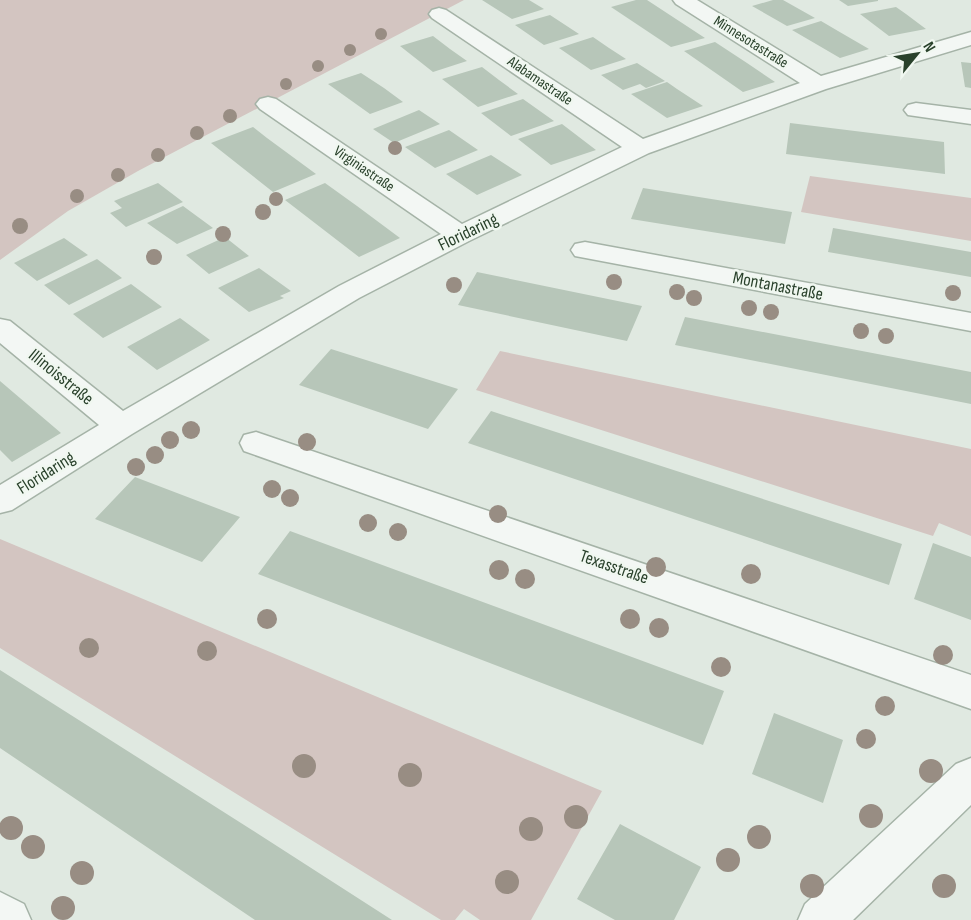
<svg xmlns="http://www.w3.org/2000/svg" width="971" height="920" font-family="'Sofia Sans Condensed',sans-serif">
	<rect width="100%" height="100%" fill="#e0e9e1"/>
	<!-- green -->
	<path fill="#d3c5c1" d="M0,0H464L138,171L68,211L0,260Z
		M810,176L971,198V241L801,212Z
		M500,351L971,449V536L939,523L933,536L476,390Z
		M0,539L602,791L531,920H480L464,909L455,920H441L0,648Z"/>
	<!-- building -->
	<path fill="#b7c6b9" d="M482,0H529L544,9L512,19Z
		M636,0H647L705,38L671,47L611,7Z
		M773,0H783L815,18L787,26L752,6Z
		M839,0H878V1L848,6Z
		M896,7L906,14L926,29L889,36L860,14Z
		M550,15L579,34L544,45L515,25Z
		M821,21L838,31L869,49L840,58L792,30Z
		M433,36L450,49L467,61L433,72L400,46Z
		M593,37L609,48L626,59L591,70L559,48Z
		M715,42L747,63L775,82L743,92L684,51Z
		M961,62L971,63V88L965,87Z
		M637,63L665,81L646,88L640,84L623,90L601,75Z
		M482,67L499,80L518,94L478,107L442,79Z
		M361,73L384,88L403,102L370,114L328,84Z
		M667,82L677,89L703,106L667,118L631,94Z
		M523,99L554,121L511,136L481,113Z
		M419,110L440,124L394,143L373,129Z
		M790,123L944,142L945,174L786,154Z
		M562,124L596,150L551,165L518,139Z
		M253,127L267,138L316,174L273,192L211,143Z
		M449,130L478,150L435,168L405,147Z
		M491,155L522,175L477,195L446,174Z
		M158,183L183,202L126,227L110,213L122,208L114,201Z
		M325,183L357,206L400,238L359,257L285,200Z
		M643,188L792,212L785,244L631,219Z
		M183,206L213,228L177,244L147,223Z
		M833,228L971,252V277L828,252Z
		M225,237L249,256L209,274L186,255Z
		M64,238L88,255L37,281L14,263Z
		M97,259L122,278L69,305L44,285Z
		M259,268L291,291L280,296L284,298L249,312L218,288Z
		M477,272L642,306L627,341L458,305Z
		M131,284L162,307L103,338L73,314Z
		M685,317L971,372V404L675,345Z
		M180,318L210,340L157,370L127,347Z
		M331,349L458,389L428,429L299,385Z
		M0,381L61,433L12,462L0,450Z
		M491,411L902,544L889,585L468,443Z
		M135,477L240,517L202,562L95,519Z
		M290,531L724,691L703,745L258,574Z
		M933,543L971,557V620L914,599Z
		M0,670L252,830L392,920H255L0,748Z
		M774,713L843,740L823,803L752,774Z
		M620,824L701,867L674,920H615L577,899Z"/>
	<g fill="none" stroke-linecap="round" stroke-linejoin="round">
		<!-- street casing -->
		<g stroke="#a5b3a7" stroke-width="3">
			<path id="street" d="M673,0H697L821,76L971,32V45L826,89L649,153L469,241L359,298L132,434L12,510L0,513V485L99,425L0,343V319L10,321L123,411L339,286L441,234L260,109L256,104L260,99L268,97L276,99L462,224L622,147L432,18L429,14L432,10L439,8L446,10L643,139L800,83L676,4Z
				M916,103L971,110V124L908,115L904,110L908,105Z
				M585,242L971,313V331L575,256L571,250L575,244Z
				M256,432L971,675V709L244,451L240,443L244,435Z
				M971,758V805L853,920H798L805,904L956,764Z
				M0,892L24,904L31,920H0Z"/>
		</g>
		<!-- street -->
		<use href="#street" fill="#f3f7f4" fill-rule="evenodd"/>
	</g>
	<!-- trees -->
	<g fill="#988d83">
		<circle cx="381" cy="34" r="6"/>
		<circle cx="350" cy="50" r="6"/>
		<circle cx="318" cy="66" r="6"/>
		<circle cx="286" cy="84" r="6"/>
		<circle cx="230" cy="116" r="7"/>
		<circle cx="197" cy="133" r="7"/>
		<circle cx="395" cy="148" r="7"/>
		<circle cx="158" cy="155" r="7"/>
		<circle cx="118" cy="175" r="7"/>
		<circle cx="77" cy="196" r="7"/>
		<circle cx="276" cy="199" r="7"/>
		<circle cx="263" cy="212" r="8"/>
		<circle cx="20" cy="226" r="8"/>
		<circle cx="223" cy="234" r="8"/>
		<circle cx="154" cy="257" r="8"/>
		<circle cx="614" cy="282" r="8"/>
		<circle cx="454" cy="285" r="8"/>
		<circle cx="677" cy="292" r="8"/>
		<circle cx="953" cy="293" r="8"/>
		<circle cx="694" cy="298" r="8"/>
		<circle cx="749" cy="308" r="8"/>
		<circle cx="771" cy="312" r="8"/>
		<circle cx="861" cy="331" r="8"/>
		<circle cx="886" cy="336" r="8"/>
		<circle cx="191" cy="430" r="9"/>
		<circle cx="170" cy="440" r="9"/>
		<circle cx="307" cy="442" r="9"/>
		<circle cx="155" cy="455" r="9"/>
		<circle cx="136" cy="467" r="9"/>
		<circle cx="272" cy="489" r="9"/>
		<circle cx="290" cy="498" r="9"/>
		<circle cx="498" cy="514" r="9"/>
		<circle cx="368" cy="523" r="9"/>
		<circle cx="398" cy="532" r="9"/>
		<circle cx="656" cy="567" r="10"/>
		<circle cx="499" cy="570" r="10"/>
		<circle cx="751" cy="574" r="10"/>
		<circle cx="525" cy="579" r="10"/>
		<circle cx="267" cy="619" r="10"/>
		<circle cx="630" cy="619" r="10"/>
		<circle cx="659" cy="628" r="10"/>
		<circle cx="89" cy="648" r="10"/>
		<circle cx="207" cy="651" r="10"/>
		<circle cx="943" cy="655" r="10"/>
		<circle cx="721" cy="667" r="10"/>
		<circle cx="885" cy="706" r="10"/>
		<circle cx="866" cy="739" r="10"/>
		<circle cx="304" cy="766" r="12"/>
		<circle cx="931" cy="771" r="12"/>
		<circle cx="410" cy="775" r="12"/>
		<circle cx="871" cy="816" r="12"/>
		<circle cx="576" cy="817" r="12"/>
		<circle cx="11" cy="828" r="12"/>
		<circle cx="531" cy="829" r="12"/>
		<circle cx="759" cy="837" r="12"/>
		<circle cx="33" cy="847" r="12"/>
		<circle cx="728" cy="860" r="12"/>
		<circle cx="82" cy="873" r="12"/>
		<circle cx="507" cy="882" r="12"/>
		<circle cx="812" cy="886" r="12"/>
		<circle cx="944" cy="886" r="12"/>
		<circle cx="63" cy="908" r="12"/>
	</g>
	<g text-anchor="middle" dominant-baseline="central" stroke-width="5" stroke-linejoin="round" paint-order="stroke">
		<!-- far-street labels -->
		<g font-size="15" fill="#29412b" stroke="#f0f7f0">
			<text transform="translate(751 42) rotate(32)">Minnesotastraße</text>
			<text transform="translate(540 81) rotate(34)">Alabamastraße</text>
			<text transform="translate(364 169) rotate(34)">Virginiastraße</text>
		</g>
		<!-- street labels -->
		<g font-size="18" fill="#29412b" stroke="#f0f7f0">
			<text transform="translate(468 232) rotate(-26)">Floridaring</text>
			<text transform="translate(778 286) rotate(11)">Montanastraße</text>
			<text transform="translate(61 377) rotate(39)">Illinoisstraße</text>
			<text transform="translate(46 473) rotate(-32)">Floridaring</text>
			<text transform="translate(614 567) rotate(19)">Texasstraße</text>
		</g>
	</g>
	<!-- north arrow -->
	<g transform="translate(917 54) rotate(60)" stroke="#f0f7f0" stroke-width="4.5" paint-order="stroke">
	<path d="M0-4.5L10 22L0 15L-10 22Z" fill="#29412b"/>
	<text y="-9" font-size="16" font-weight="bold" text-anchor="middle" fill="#29412b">N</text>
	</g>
</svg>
